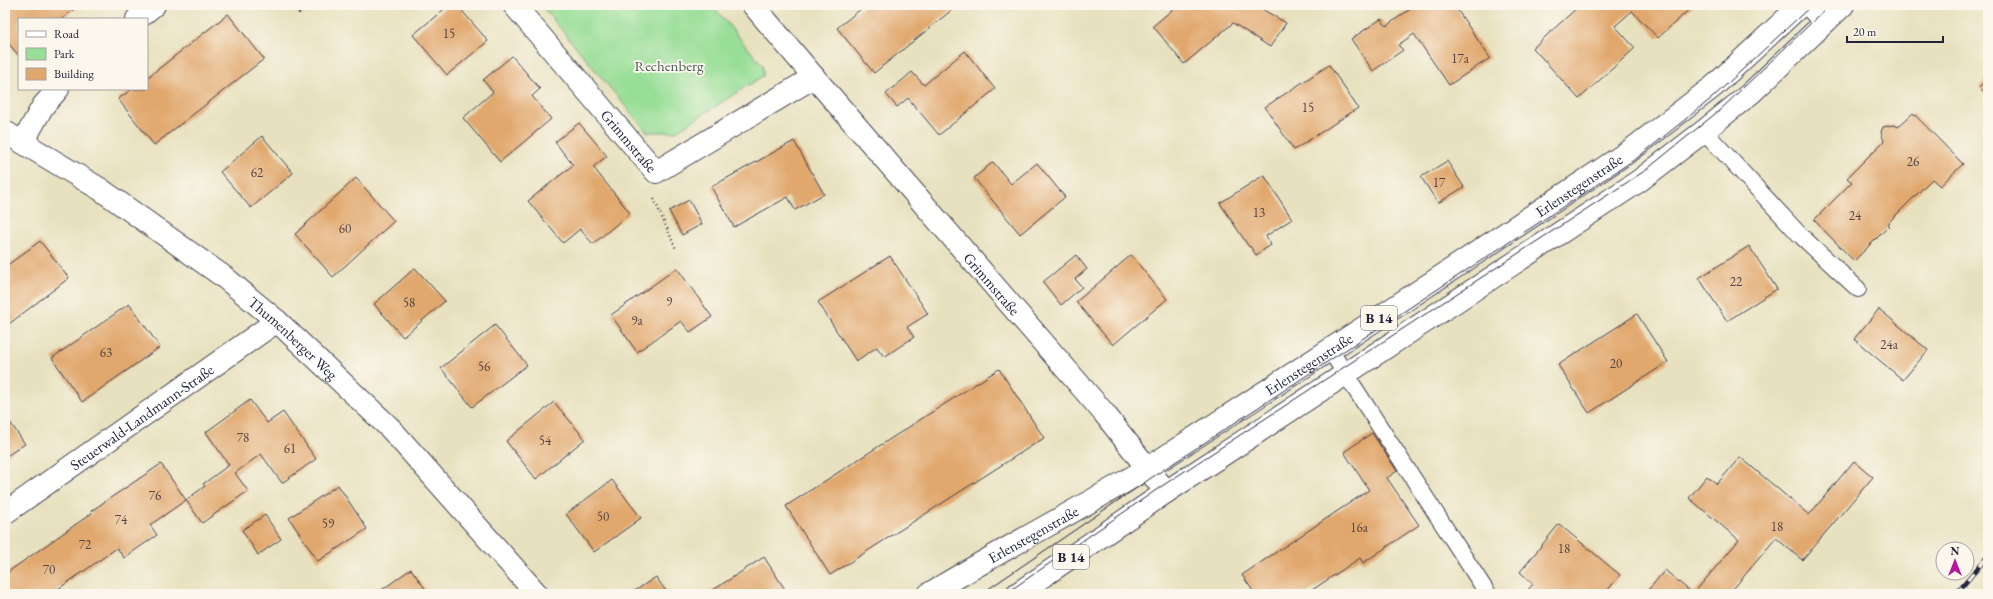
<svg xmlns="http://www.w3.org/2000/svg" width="1993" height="599" font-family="'EB Garamond',serif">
	<rect width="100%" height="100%" fill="#fbf7ec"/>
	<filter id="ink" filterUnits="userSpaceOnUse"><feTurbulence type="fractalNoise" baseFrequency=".025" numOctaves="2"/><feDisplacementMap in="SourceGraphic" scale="8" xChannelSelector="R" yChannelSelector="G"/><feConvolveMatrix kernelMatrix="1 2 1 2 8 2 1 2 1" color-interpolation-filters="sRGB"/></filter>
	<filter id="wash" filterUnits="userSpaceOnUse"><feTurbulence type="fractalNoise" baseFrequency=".012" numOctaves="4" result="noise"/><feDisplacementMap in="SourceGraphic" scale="16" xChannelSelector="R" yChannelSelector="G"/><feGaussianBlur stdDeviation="0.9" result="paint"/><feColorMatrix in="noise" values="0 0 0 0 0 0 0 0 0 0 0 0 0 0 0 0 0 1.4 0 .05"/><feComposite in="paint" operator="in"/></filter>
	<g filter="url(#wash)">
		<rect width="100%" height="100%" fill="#e8e1bf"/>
		<!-- green -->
		<path fill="#98de97" stroke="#5d8069" d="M541,5H712L763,66V76L675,132H647Z"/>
		<g id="blocks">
			<!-- building -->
			<path fill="#e1a86e" d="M5,5H79L62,19H19V56L5,39Z
				M292,5H310L299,14Z
				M449,5H457L488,41L447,75L413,35Z
				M866,5H958L874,73L837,28Z
				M1178,5H1255L1286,23L1270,47L1233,23L1184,64L1153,26Z
				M1416,5H1454L1490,58L1449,85L1414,34L1398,45L1403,50L1373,71L1351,39L1381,19L1386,26Z
				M1580,5H1694L1658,38L1632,11L1615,26L1635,48L1579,99L1533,48Z
				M228,14L264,59L154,145L118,99L132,89H147V78Z
				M965,51L995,89L939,135L908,98L897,107L886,94L912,72L924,85Z
				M512,56L540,89L532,96L551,119L500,162L463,118L493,92L483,80Z
				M1329,65L1358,108L1294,150L1265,107Z
				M1988,77V96L1979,87Z
				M1913,113L1963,164L1940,186L1932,179L1887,224L1889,226L1854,261L1814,220L1852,182L1847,178L1884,141L1881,132L1883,127L1894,125L1898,127Z
				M579,123L607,156L593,167L630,213L593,244L580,229L563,243L528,201L573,165L555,142Z
				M262,136L293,173L251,208L220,172Z
				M794,141L824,194L795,210L788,197L734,227L711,187Z
				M1447,161L1464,187L1438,203L1421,177Z
				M993,162L1011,184L1037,163L1065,197L1020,234L974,178Z
				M1264,175L1292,219L1266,236L1271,245L1256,255L1250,246L1249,247L1220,203Z
				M356,178L394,221L333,277L295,234Z
				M689,200L702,224L682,235L669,211Z
				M40,241L69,278L5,327V267Z
				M1749,246L1777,289L1727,321L1699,278Z
				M1076,255L1087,269L1075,279L1082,287L1061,305L1043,282Z
				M1131,255L1167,299L1113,345L1076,302Z
				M890,256L928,314L907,327L914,337L884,357L877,347L856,361L818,302Z
				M415,268L445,301L403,337L374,304Z
				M677,268L712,317L690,332L681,321L637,352L611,315Z
				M129,304L160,347L82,402L52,358Z
				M1879,309L1928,350L1903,380L1854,339Z
				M1637,314L1668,362L1589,413L1558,365Z
				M495,325L527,365L472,407L441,368Z
				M999,369L1044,438L830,575L786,506Z
				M250,400L267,423L283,412L316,459L282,483L261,454L235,473L248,491L202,523L186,500L205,486L203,484L229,465L206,432Z
				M554,402L585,439L536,479L506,441Z
				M5,415L25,444L5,457Z
				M1372,433L1397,471L1387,478L1419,525L1363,563L1360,558L1306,594H1255L1242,575L1369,490L1344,452Z
				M1740,457L1809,515L1854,461L1873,477L1802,560L1776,538L1729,594H1693L1739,540L1689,498L1707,476L1717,484Z
				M161,464L186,500L150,525L157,535L124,558L117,548L51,594H5V574L92,513L91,511Z
				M612,480L641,518L594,552L566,514Z
				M338,485L367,529L318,561L289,518Z
				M265,515L281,539L258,555L242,530Z
				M1559,524L1620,575L1608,590L1613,594H1531L1527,591L1533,584L1520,572Z
				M764,557L788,594H707Z
				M411,569L429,594H376Z
				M1665,570L1693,594H1645Z
				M656,577L668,594H630Z"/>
		</g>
	</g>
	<g filter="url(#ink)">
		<use href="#blocks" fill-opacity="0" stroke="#403f4f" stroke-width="1"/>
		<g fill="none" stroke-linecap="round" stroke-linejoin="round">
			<!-- lane casing -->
			<g stroke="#403f4f" stroke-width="18">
				<path id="lane" d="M1704,131L1799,234L1858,289
					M1330,350L1488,594"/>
			</g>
			<!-- street casing -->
			<g stroke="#403f4f" stroke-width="24">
				<g id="street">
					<path id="s1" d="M514,5L656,172L814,77"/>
					<path id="s2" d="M753,5L814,77L1104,413L1166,492"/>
					<path d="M1809,5L1825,22"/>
					<path d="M137,19L154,5"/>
					<path id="s3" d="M5,132L100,189L224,277L277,321L391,429L537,594"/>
					<path d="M23,142L43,106L58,89"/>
					<path id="s4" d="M5,513L277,321"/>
				</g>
			</g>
			<!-- primary casing -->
			<g stroke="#403f4f" stroke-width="24">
				<g id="primary">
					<path id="s5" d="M929,594C1001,550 1076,511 1148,468L1380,317L1631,150L1714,86L1801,5"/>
					<path d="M1017,594L1166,492L1639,181L1704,131L1751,93L1843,5"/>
				</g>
			</g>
			<!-- path -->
			<path stroke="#403f4f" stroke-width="2.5" stroke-dasharray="1 3" stroke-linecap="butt" d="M654,199L676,249"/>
			<!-- lane -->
			<use href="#lane" stroke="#fff" stroke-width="16"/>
			<!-- street -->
			<use href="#street" stroke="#fff" stroke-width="22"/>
			<!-- primary -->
			<use href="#primary" stroke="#fff" stroke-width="22"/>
			<!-- tram -->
			<path stroke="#22223b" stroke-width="1" d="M981,594L1154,476L1637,158L1712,98L1812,5
				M1005,594L1162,486L1646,170L1721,109L1830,5"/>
			<!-- rail casing -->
			<g stroke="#22223b" stroke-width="4.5">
				<path id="rail" d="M1956,594L1988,556
					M1982,594L1988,587"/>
			</g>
			<!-- rail -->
			<use href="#rail" stroke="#fbf7ec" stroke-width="3" stroke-dasharray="9" stroke-linecap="butt"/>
		</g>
	</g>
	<g text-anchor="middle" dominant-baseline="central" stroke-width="3.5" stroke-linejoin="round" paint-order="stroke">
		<!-- number labels -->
		<g font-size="13" fill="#524448">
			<text x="449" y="33">15</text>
			<text x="1460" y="58">17a</text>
			<text x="1308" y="107">15</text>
			<text x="1913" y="161">26</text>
			<text x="257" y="172">62</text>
			<text x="1439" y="182">17</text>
			<text x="1259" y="212">13</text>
			<text x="1855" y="215">24</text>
			<text x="345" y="228">60</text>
			<text x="1736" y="281">22</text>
			<text x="669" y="301">9</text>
			<text x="409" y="302">58</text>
			<text x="637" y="320">9a</text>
			<text x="1889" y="344">24a</text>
			<text x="106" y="352">63</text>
			<text x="1616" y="363">20</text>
			<text x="484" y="366">56</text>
			<text x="243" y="437">78</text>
			<text x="545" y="440">54</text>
			<text x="290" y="448">61</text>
			<text x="155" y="495">76</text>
			<text x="603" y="516">50</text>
			<text x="121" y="519">74</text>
			<text x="328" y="523">59</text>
			<text x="1777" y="526">18</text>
			<text x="1359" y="527">16a</text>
			<text x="85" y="544">72</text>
			<text x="1564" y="548">18</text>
			<text x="49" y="569">70</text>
		</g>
		<!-- shield labels -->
		<g fill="#fbf7ec" stroke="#636270" stroke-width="1">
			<rect x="1361" y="306" width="36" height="24" rx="3"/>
			<rect x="1053" y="545" width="36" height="24" rx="3"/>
		</g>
		<g font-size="14" font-weight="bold" fill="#22223b">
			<text x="1379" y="318">B 14</text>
			<text x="1071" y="557">B 14</text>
		</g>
		<!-- park labels -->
		<g font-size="15" fill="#455a57" stroke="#fbf7ec">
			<text x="669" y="65">Rechenberg</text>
		</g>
		<!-- street labels -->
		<g font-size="15" fill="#22223b" stroke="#fbf7ec">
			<text stroke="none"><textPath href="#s1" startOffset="178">Grimmstraße</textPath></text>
			<text stroke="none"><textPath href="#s5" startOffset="768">Erlenstegenstraße</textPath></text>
			<text stroke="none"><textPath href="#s2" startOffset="367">Grimmstraße</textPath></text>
			<text stroke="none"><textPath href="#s3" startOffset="355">Thumenberger Weg</textPath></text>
			<text stroke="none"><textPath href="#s5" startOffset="444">Erlenstegenstraße</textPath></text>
			<text stroke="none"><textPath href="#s4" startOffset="167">Steuerwald-Landmann-Straße</textPath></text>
			<text stroke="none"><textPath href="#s5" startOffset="120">Erlenstegenstraße</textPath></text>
		</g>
	</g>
	<!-- margin -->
	<rect width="1993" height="599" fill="none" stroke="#fbf7ec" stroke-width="20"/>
	<!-- legend -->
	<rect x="18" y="18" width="130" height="72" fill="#fbf7ec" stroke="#a4a2a5"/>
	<rect x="26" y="31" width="20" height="6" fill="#ffffff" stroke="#a4a2a5"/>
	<text x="54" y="38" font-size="12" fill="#22223b">Road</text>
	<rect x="26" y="48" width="20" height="12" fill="#98de97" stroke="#a4a2a5"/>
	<text x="54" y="58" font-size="12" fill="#22223b">Park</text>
	<rect x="26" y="68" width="20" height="12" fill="#e1a86e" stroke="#a4a2a5"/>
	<text x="54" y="78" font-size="12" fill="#22223b">Building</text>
	<!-- north arrow -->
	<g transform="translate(1955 561)"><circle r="19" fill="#fbf7ec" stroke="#a4a2a5"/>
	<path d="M0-3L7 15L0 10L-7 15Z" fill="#b5179e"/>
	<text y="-6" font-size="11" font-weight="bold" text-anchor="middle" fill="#22223b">N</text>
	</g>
	<!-- scale -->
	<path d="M1847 36v6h96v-6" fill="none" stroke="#22223b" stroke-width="2"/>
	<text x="1853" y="36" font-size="12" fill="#22223b" stroke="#fbf7ec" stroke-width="3" paint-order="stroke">20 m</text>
</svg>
